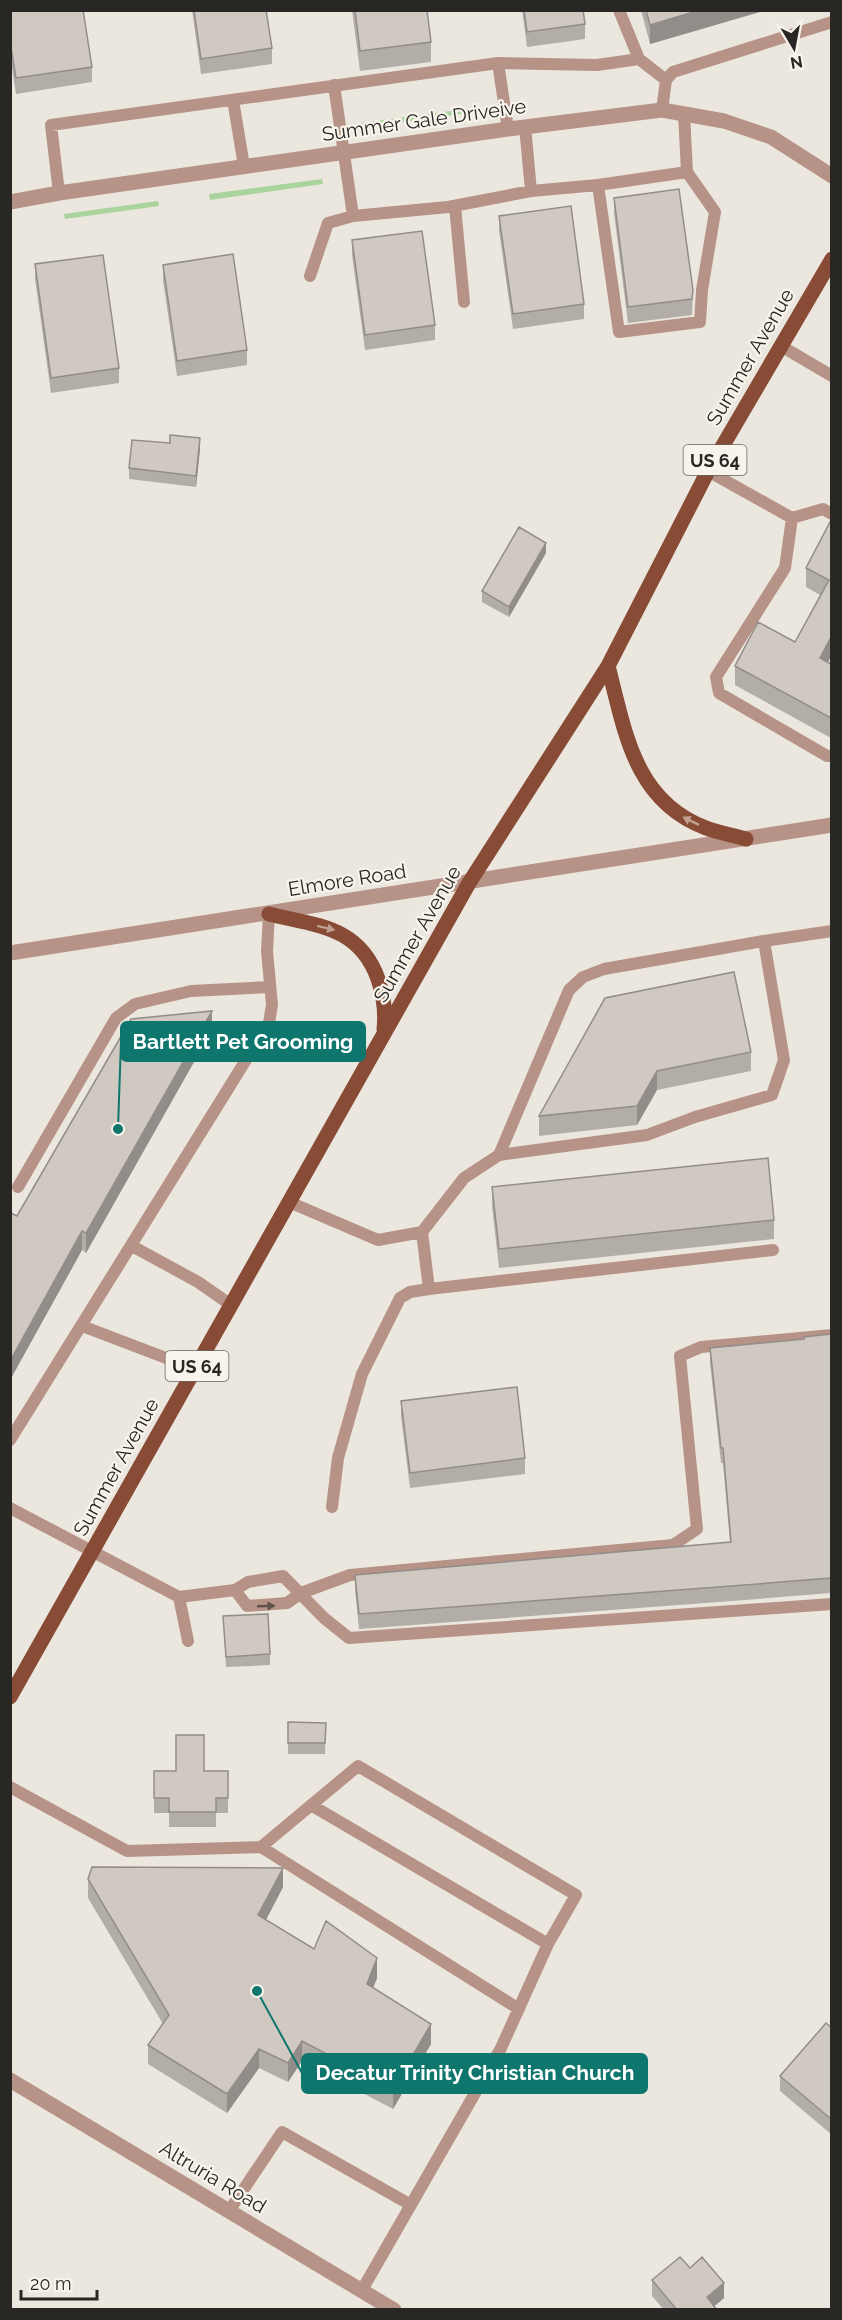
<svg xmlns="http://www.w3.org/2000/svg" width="842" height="2320" font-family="Raleway,sans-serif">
	<rect width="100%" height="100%" fill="#ebe7de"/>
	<!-- green -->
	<path fill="#a9d49d" d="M480,107L481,111L362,128L361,123Z
		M322,179L323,184L210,200L209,194Z
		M158,201L159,206L65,219L64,214Z"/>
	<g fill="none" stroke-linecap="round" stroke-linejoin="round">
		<!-- service -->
		<path stroke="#b69386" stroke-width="12" d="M619,10L639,59L666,80
			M498,63L508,129
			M334,85L353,216L448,207L531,191
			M233,100L244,166
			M662,110L666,80L673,72L832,22
			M684,113L687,172L715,212L702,290L700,322L619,332L598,185L687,172
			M525,126L531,191L598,185
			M59,193L51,125L498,63L597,65L639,59
			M455,206L464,302
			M310,276L328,223L353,216
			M781,346L832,376
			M708,471L792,518L823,509L832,514
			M792,518L785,568L716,677L719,693L827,756H832
			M499,1155L569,990L583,977L604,969L764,941
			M18,1187L116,1018L135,1004L191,991L270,987
			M289,1202L378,1240L422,1232L464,1178L499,1155L647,1135L695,1117L772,1095L784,1060L764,941L832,931
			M422,1232L429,1289L773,1250
			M132,1246L198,1282L231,1305
			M82,1326L195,1369
			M10,1440L269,1023L272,1005L267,951L269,914
			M332,1507L338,1458L362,1374L400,1298L410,1292L429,1289
			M10,1508L179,1597L188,1641
			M235,1590L247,1606L287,1603L301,1593L350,1575L673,1545L697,1529L680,1356L701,1347L832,1335
			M179,1597L235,1590L248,1582L283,1576L324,1618L349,1638L832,1604
			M10,1787L127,1851L261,1847L358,1766L576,1895L548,1944L501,2048L362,2290
			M311,1805L548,1944
			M261,1847L519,2009
			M229,2211L282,2132L411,2205"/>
		<!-- minor -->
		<path stroke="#b69386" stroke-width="15" d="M10,202L59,193L508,129L662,110L724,121L771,137L832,176"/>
		<!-- tertiary -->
		<path stroke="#b69386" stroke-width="15" d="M10,953L832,825
			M10,2080L394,2310"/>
		<!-- primary -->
		<path stroke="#884b35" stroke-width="15" d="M608,666C625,731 634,801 706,828C719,833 733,835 746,839
			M269,914C317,926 359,926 378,979C384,997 386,1011 384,1029
			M10,1697L469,883L608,666L708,471L832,259"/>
	</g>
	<!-- wall -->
	<path fill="#b3ada7" d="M10,10L92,67V82L16,94L10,56Z
		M192,10H266L272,48V64L201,74Z
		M352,10H427L431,42V62L360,71Z
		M522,10H583L585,24V39L527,47Z
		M641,10H767L650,44Z
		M614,198L693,290L692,315L628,323L614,213Z
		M499,216L584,304V319L513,329L499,231Z
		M352,240L435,325V340L365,350L352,255Z
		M35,264L119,368V383L51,393L35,279Z
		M163,265L247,350V365L177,376L163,280Z
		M200,449L196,487L129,479V468Z
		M831,520V656L828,662L831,664V738L735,685V666L795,642L820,595L806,587V568Z
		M546,553L509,617L482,602V591Z
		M605,998L751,1052V1071L657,1090L637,1125L539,1136V1116Z
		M212,1030L86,1253L82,1250L10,1380V1215L17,1216Z
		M492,1187L774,1220V1239L499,1268L492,1206Z
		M831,1334V1593L732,1601L359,1629L355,1590V1575L730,1542L723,1463H721L710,1363V1348L804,1339Z
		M401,1401L525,1458V1474L410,1488L401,1416Z
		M223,1616L270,1654V1665L226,1667Z
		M288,1722L326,1723L325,1754H288Z
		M154,1771H228V1813H216V1827H169V1813H154Z
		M88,1879L283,1887L266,1920L314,1949L377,1978L373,1988L431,2044L393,2109L302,2061L288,2082L259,2068L227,2113L148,2064V2045L163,2024L88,1898Z
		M831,2027V2134L780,2091V2076Z
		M690,2268L724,2298L714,2306L717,2310H664L652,2296V2280Z"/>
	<!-- shaded-wall -->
	<path fill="#928d88" d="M700,10H767L650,44V25Z
		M200,438V449L196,487V476Z
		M546,543V553L509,617V607Z
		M831,637V656L820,678V658Z
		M212,1011V1030L86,1253V1233Z
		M657,1071V1090L637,1125V1106Z
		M82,1231V1250L10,1380V1361Z
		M283,1868V1887L258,1935V1915Z
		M377,1958V1978L367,2003V1984Z
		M431,2024V2044L393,2109V2089Z
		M302,2041V2061L288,2082V2063Z
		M259,2049V2068L227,2113V2094Z
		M724,2283V2298L710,2310L707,2297Z"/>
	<!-- building -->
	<path fill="#d0c9c2" stroke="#928d88" stroke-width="1.5" d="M10,10H83L92,67L16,78L10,41Z
		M194,10H266L272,48L201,59Z
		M355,10H427L431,42L360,51Z
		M524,10H583L585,24L527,32Z
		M646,10H700L650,25Z
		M679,189L693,290L692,299L628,307L614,198Z
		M571,206L584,304L513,314L499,216Z
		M422,231L435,325L365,335L352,240Z
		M233,254L247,350L177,361L163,265Z
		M103,255L119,368L51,378L35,264Z
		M170,435L200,438L196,476L129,468L132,440L170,443Z
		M831,520V637L820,658L831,664V718L735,666L758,622L795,642L829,580L806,568Z
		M519,527L546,543L509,607L482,591Z
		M734,972L751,1052L657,1071L637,1106L539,1116L605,998Z
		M212,1011L86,1233L82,1231L10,1361V1215L11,1213L17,1216L131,1019Z
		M768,1158L774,1220L499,1249L492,1187Z
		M831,1334V1578L732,1586L359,1614L355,1575L731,1542L723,1448H721L710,1348L804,1339V1337Z
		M517,1387L525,1458L410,1473L401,1401Z
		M268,1614L270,1654L226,1657L223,1616Z
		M288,1722L326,1723L325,1743H288Z
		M176,1735H204V1771H228V1798H216V1812H169V1798H154V1771H176Z
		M92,1867L283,1868L258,1915L314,1949L326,1921L377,1958L367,1984L431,2024L393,2089L302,2041L288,2063L259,2049L227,2094L148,2045L169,2015L88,1879Z
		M826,2023L831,2027V2119L780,2076Z
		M680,2257L690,2268L702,2257L724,2283L707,2297L717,2310H677L652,2280Z"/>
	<!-- one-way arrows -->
	<defs><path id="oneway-solid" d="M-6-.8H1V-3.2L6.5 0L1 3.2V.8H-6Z" transform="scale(1.5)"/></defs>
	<g fill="#c0a090">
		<use href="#oneway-solid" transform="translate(691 821) rotate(-154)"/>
		<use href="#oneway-solid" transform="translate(326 928) rotate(14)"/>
	</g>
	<use fill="#61524b" href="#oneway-solid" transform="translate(266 1606) rotate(-2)"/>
	<g text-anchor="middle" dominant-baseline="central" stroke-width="4.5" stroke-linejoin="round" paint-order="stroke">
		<!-- shield labels -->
		<g fill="#f8f4eb" stroke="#666460" stroke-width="1.5">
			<rect x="683.5" y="445" width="63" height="30" rx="4.5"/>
			<rect x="165.5" y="1351" width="63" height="30" rx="4.5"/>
		</g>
		<g font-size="18" font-weight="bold" fill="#282724">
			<text x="715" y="460">US 64</text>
			<text x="197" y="1366">US 64</text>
		</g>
		<!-- street labels -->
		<g font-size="20" fill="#282724" stroke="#f8f4eb">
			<text transform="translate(424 120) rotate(-8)">Summer Gale Driveive</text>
			<text transform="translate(750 357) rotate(-60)">Summer Avenue</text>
			<text transform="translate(347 880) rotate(-9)">Elmore Road</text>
			<text transform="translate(417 934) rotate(-60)">Summer Avenue</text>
			<text transform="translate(116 1467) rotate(-61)">Summer Avenue</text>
			<text transform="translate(213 2177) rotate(31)">Altruria Road</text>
		</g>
	</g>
	<!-- callouts -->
	<path fill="none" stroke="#0f766e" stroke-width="2" d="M118 1129L121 1041M257 1991L302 2073"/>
	<g fill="#0f766e" stroke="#f8f4eb" stroke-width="2">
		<circle cx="118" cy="1129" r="6"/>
		<circle cx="257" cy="1991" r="6"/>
	</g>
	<g fill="#0f766e" stroke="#0f766e" stroke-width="2">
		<rect x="121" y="1022" width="244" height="39" rx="6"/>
		<rect x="302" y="2054" width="345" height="39" rx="6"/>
	</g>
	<g font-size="21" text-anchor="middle" font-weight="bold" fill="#fff">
		<text x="243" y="1049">Bartlett Pet Grooming</text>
		<text x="475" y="2080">Decatur Trinity Christian Church</text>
	</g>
	<!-- border -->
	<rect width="842" height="2320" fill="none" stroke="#282724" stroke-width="24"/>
	<!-- north arrow -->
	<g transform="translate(794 48) rotate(170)" stroke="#f8f4eb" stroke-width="4.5" paint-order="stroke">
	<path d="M0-4.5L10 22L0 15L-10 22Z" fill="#282724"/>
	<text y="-9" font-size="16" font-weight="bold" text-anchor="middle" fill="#282724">N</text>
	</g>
	<!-- scale -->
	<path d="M21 2290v9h76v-9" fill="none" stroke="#282724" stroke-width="3"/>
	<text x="30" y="2290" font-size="18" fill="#282724" stroke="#f8f4eb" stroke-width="4.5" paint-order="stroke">20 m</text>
</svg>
